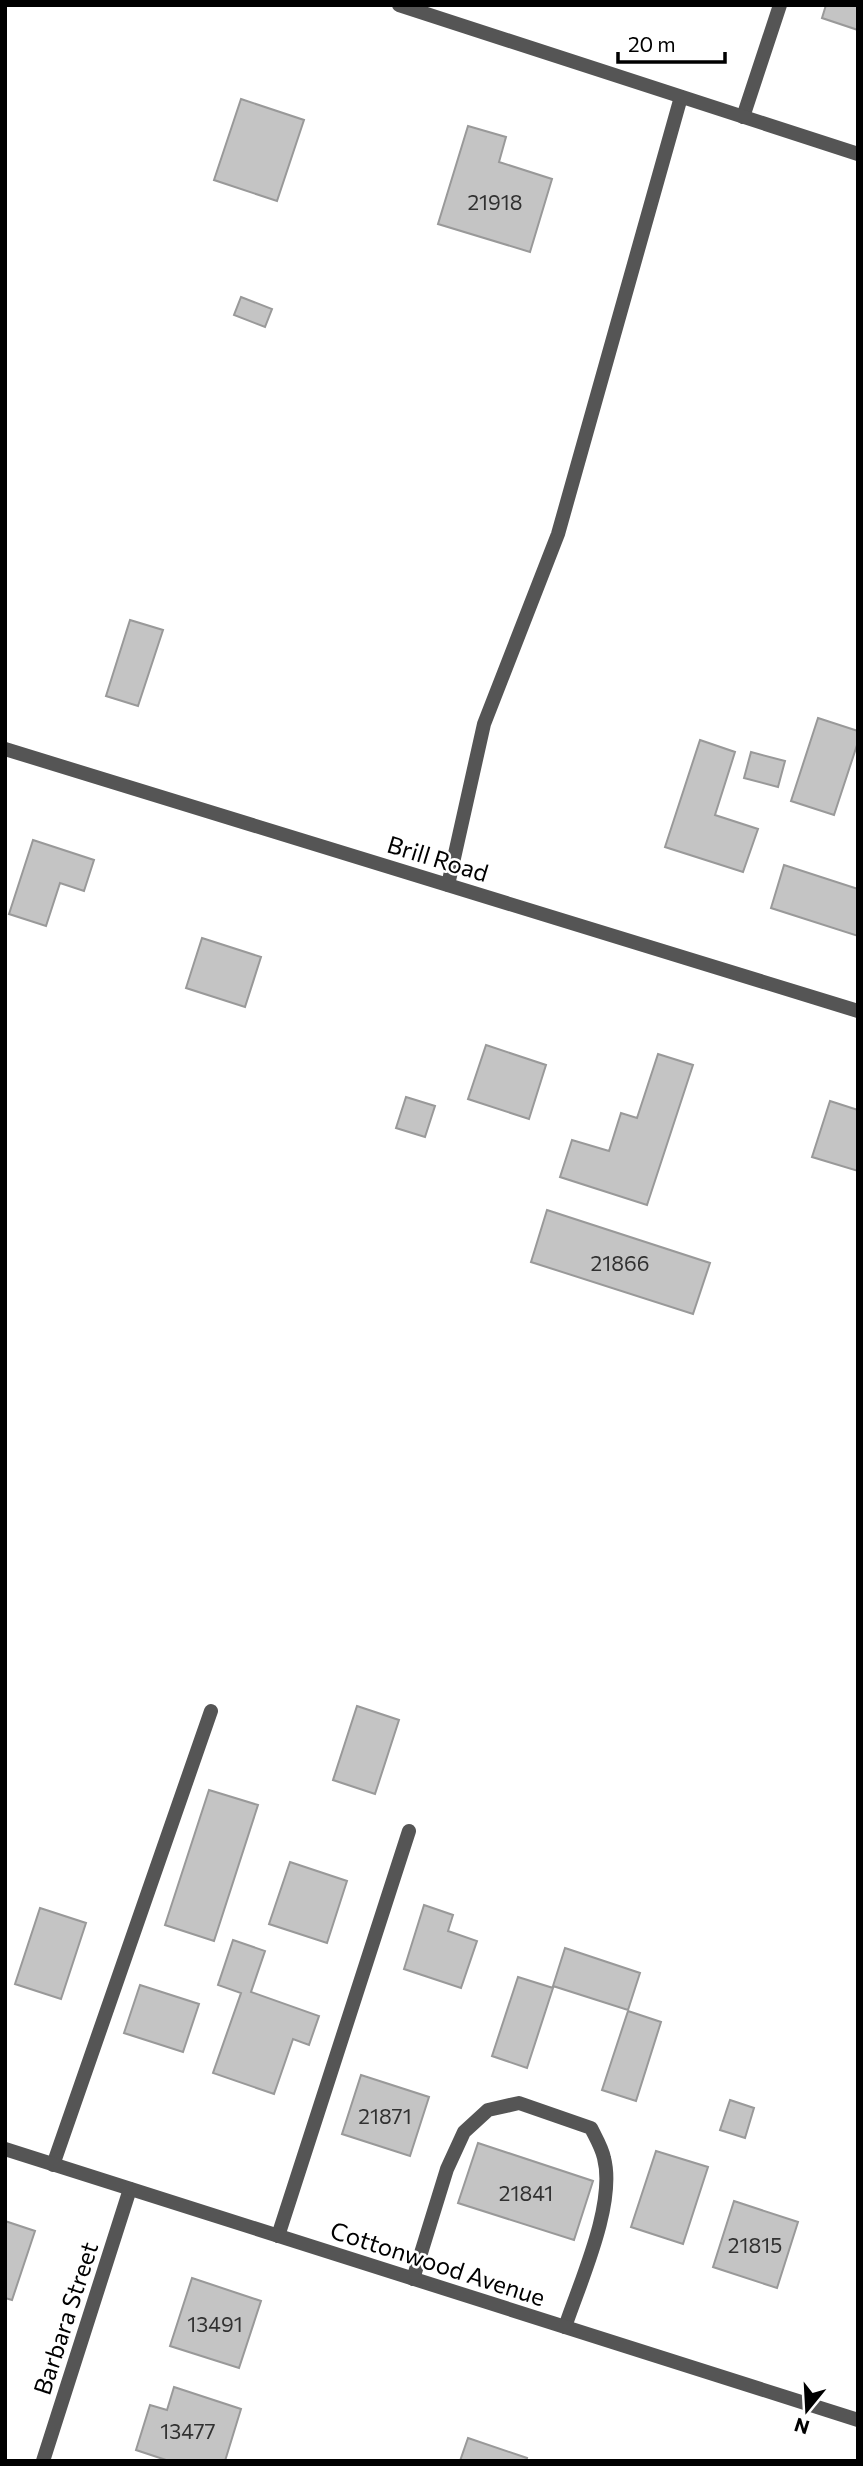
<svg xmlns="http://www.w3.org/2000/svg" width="863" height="2466" font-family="Commissioner,sans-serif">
	<rect width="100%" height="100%" fill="#fff"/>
	<!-- building -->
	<path fill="#c4c4c4" stroke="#999" stroke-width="2" d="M826,5H858V30L822,18Z
		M241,99L304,120L277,201L214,180Z
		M468,126L506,137L499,162L552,179L530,252L438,224Z
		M241,297L272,309L265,327L234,315Z
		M130,620L163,630L138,706L106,696Z
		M818,718L858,731V742L834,815L791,801Z
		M700,740L735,752L715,815L758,829L743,872L665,847Z
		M751,752L785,761L778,787L744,778Z
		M33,840L94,860L84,891L60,883L46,926L9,914Z
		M784,865L858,889V936L771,908Z
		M202,938L261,957L245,1007L186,988Z
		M486,1045L546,1065L529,1119L468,1099Z
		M658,1054L693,1065L647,1205L560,1177L572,1140L609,1151L621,1113L637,1118Z
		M406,1097L435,1106L425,1137L396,1128Z
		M830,1101L858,1110V1171L812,1157Z
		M547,1210L710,1263L693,1314L531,1262Z
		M357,1706L399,1720L375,1794L333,1780Z
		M209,1790L258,1805L214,1941L165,1925Z
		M290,1862L347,1881L327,1943L269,1924Z
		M424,1905L453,1915L448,1931L477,1941L461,1988L404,1969Z
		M40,1908L86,1923L61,1999L15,1984Z
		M233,1940L265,1951L251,1992L319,2016L309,2045L293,2039L274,2094L213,2073L241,1993L218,1985Z
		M565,1948L640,1973L628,2010L553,1986Z
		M518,1977L553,1988L527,2068L492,2056Z
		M140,1985L199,2004L183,2052L124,2033Z
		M628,2011L661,2022L636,2101L602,2090Z
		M361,2075L429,2097L410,2156L342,2134Z
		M730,2100L754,2108L745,2138L720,2130Z
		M478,2143L593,2181L574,2240L458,2203Z
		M656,2151L708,2167L683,2244L631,2227Z
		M734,2201L798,2222L777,2288L713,2267Z
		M5,2221L35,2231L12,2300L5,2298Z
		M192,2278L261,2301L239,2368L170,2346Z
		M174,2387L241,2409L225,2461H169L136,2450L150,2405L167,2410Z
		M468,2438L527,2458L526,2461H460Z"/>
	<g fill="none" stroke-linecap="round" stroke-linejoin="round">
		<!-- service -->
		<path stroke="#555" stroke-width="14" d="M743,117L780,5
			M448,885L484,724L558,534L681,97
			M53,2165L211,1711
			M278,2236L409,1831
			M413,2279L447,2169L464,2132L488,2110L519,2103L591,2128C596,2138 602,2148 604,2158C616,2204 580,2282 565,2327"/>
		<!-- minor -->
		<path stroke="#555" stroke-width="14" d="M5,749L858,1011
			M43,2461L130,2189"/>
		<!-- tertiary -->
		<path stroke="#555" stroke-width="14" d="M399,5L858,154
			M5,2149L858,2420"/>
	</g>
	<g text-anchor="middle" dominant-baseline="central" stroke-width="5" stroke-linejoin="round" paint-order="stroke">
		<!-- number labels -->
		<g font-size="21" fill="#313131">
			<text x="495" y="201">21918</text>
			<text x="620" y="1262">21866</text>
			<text x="385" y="2115">21871</text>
			<text x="526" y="2192">21841</text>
			<text x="755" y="2244">21815</text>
			<text x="215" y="2323">13491</text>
			<text x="188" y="2430">13477</text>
		</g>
		<!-- street labels -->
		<g font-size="24" fill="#000" stroke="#fff">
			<text transform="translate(438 858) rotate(17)">Brill Road</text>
			<text transform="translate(438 2263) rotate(18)">Cottonwood Avenue</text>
			<text transform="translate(65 2318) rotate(-72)">Barbara Street</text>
		</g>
	</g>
	<!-- border -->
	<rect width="863" height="2466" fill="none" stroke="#000000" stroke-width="14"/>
	<!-- north arrow -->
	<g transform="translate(807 2410) rotate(198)" stroke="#ffffff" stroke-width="5" paint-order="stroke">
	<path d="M0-5L12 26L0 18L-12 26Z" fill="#000000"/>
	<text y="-10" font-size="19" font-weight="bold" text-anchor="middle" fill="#000000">N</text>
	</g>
	<!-- scale -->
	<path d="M618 52v10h107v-10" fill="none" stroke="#000000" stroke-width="3.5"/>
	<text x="628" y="52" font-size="21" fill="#000000" stroke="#ffffff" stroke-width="5" paint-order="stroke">20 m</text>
</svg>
